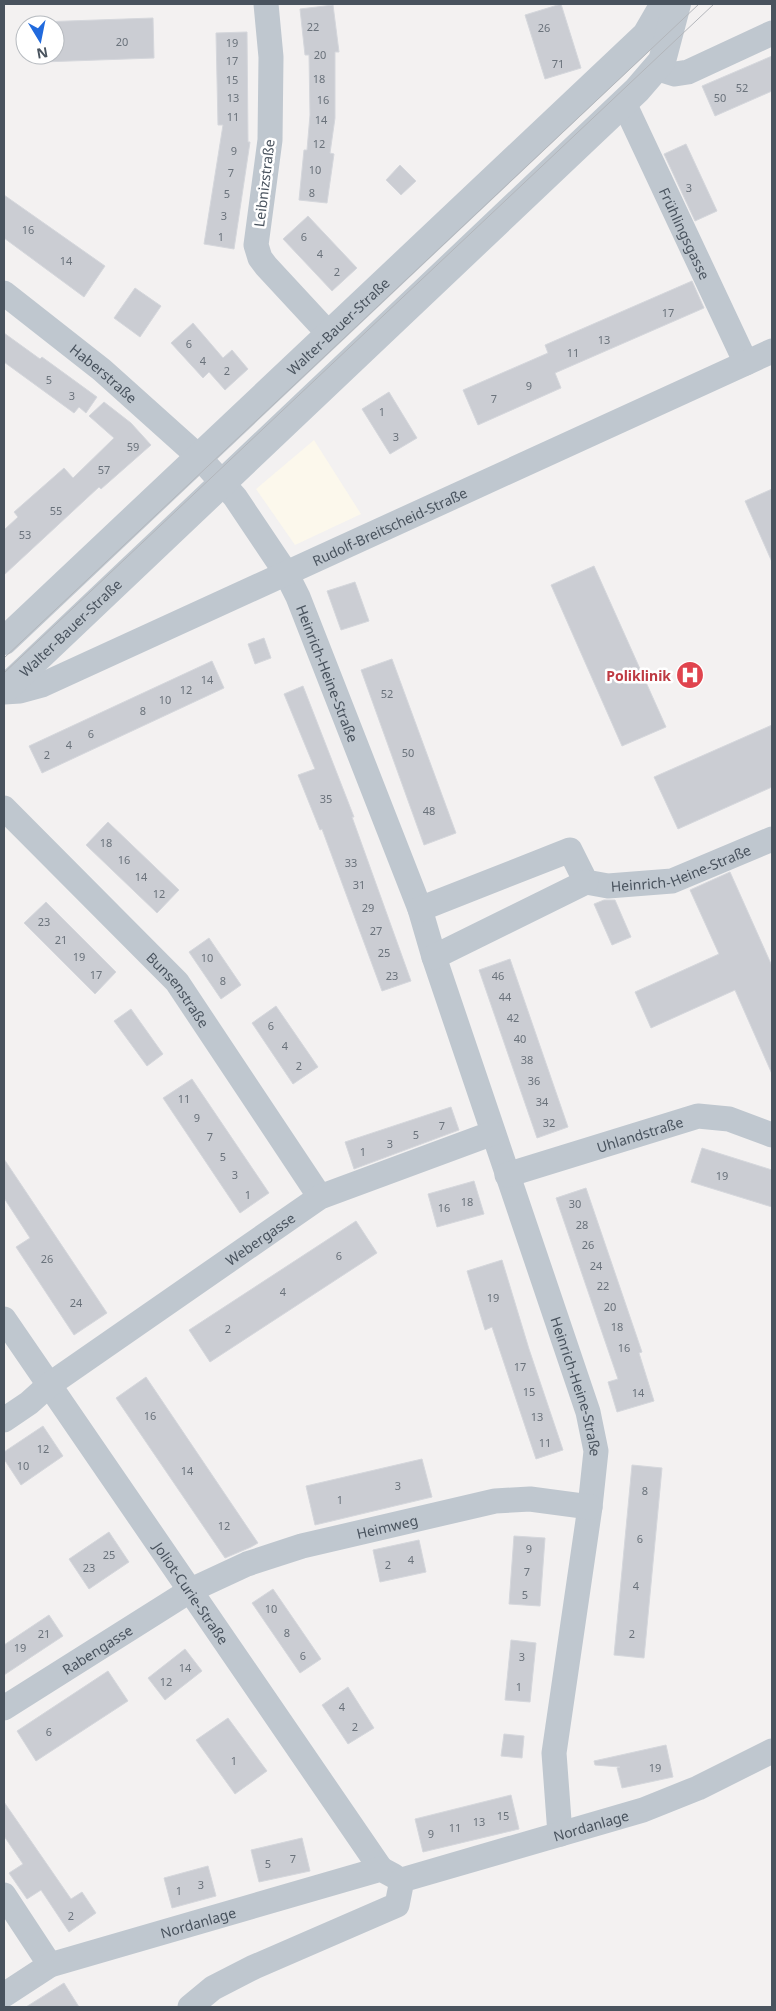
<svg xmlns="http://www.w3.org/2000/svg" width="776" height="2011" font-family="'Noto Sans',sans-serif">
	<rect width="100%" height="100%" fill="#f3f1f1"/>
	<!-- commercial -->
	<path fill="#fcf8ec" d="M314,440L361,514L295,545L256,489Z"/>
	<!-- building -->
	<path fill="#cbcdd3" stroke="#d5d7dc" d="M561,4L581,68L545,79L525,15Z
		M333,5L339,52H335V118L330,153L334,154L327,203L299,200L304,150H307L310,115L309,55H305L300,9Z
		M153,18L154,58L42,62L41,55H55V25H40V22Z
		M247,32L248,142H250L234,249L204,244L223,125H218L216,33Z
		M772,56V91L715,116L702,86Z
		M686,144L717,211L695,221L664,154Z
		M400,165L416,181L401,195L386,180Z
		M4,195L105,266L84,297L4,238Z
		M308,216L357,268L332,291L283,239Z
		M692,281L704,308L555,373L561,388L478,425L463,390L548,353L545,345Z
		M135,288L161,306L140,337L114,318Z
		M193,323L223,358L232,350L248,369L225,390L209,372L203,378L171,343Z
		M4,333L40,359L42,357L97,397L86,413L79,407L74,413L4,362Z
		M389,392L417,438L390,454L362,409Z
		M104,402L131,423L151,445L101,489L99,487L4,575V530L18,517L14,512L64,468L73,478L114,438L89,416Z
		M772,489V562L745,501Z
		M594,566L666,727L622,746L551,585Z
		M355,582L369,621L341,630L327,591Z
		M264,638L271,658L255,664L248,644Z
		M392,659L456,833L424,845L361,670Z
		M212,661L224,688L42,773L29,746Z
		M303,686L354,817H352L411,981L382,991L322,829L320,830L298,775L315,769L284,694Z
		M772,725V787L678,829L654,777Z
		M108,822L179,890L157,913L86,845Z
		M730,872L772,966V1074L735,990L651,1028L635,992L719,954L690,890Z
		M604,900H615L631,937L612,945L594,904Z
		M46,902L116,972L95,994L24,923Z
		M209,938L241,985L221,999L189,952Z
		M510,959L568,1127L537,1138L479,970Z
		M276,1006L318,1067L293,1084L252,1023Z
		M131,1009L163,1054L147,1066L114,1021Z
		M192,1079L269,1193L240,1213L163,1098Z
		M451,1107L459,1130L354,1169L345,1142Z
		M702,1148L772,1170V1207L691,1182Z
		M4,1159L107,1313L74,1335L16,1247L30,1238L4,1198Z
		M474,1181L484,1214L437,1227L428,1194Z
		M586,1188L642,1352L639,1353L654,1401L617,1412L608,1382L618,1379L556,1198Z
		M356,1221L377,1253L210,1362L189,1330Z
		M502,1260L529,1349L563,1450L536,1459L492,1327L485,1330L467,1271Z
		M146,1377L258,1543L251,1547L225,1558L116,1398Z
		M43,1426L63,1456L21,1485L4,1459V1452Z
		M422,1459L432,1497L315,1525L306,1486Z
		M632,1465L662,1468L644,1658L614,1655Z
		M109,1532L129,1562L89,1589L69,1559Z
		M514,1536L545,1538L540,1606L509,1604Z
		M419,1540L426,1572L380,1582L373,1550Z
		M273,1589L321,1659L300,1673L252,1603Z
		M49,1615L63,1636L4,1675V1645Z
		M511,1640L536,1643L530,1702L505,1700Z
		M185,1649L202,1671L165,1700L148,1678Z
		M108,1671L128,1701L36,1761L17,1731Z
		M348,1687L374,1728L348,1744L322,1705Z
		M228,1718L267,1771L235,1794L196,1740Z
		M504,1734L524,1736L522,1758L501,1756Z
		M666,1745L673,1777L622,1788L617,1768L620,1767L595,1765L594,1761Z
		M511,1795L519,1829L423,1852L415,1819Z
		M4,1802L71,1899L82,1892L96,1913L69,1932L41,1890L27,1899L9,1873L23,1864L4,1836Z
		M302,1838L310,1871L259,1882L251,1850Z
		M208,1866L216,1896L172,1908L164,1878Z
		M64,1983L79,2007H26Z"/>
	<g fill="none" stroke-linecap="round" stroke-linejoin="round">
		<!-- minor -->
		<g stroke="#bfc7cf" stroke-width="25">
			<path d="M266,4L271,57L270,140L256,245L260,258L266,266L329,334"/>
			<path d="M656,68L675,74L688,72L772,33"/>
			<path id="s1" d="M624,103L746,363"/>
			<path id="s2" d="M4,293L102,370L199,457L235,497L286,573L298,597L420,909L434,957L588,1412L596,1451L590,1507L554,1753L560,1834"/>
			<path id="s3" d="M4,692L20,691L42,685L772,351"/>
			<path id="s4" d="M4,808L177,982L320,1197"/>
			<path id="s5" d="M420,909L570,850L586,882L608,886L672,881L772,839"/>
			<path d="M434,957L586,882"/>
			<path id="s6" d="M507,1175L698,1116L729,1119L772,1135"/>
			<path id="s7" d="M4,1319L381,1869"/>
			<path id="s8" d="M4,1420L29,1403L49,1385L320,1197L493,1133"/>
			<path id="s9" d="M4,1708L191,1590L247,1564L302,1546L495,1501L530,1499L590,1507"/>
			<path d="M4,1895L50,1965"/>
			<path id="s10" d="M4,1995L50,1965L381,1869L394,1876"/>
			<path id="s11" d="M190,2007L213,1988L254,1967L397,1905L402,1880L643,1810L698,1788L772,1751"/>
		</g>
		<!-- tertiary -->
		<g stroke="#bfc7cf" stroke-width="28">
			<path id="s12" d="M4,641L646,35L664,4"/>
			<path id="s13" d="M4,690L637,90L662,61L677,4"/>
		</g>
		<!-- tram -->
		<path stroke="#b3b6bb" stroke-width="1" d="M4,658L699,4
			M4,673L714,4"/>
	</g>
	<!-- icons -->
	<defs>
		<g id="hospital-disc" transform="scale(1.4375)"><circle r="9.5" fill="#e0444e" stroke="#fff"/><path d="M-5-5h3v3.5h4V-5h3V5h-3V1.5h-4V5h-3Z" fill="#fff"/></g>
	</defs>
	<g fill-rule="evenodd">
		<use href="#hospital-disc" x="690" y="675"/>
	</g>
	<g text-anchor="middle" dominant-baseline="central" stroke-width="5" stroke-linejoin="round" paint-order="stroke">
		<!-- number labels -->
		<g font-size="11" fill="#6a727b">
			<text x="313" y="26">22</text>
			<text x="544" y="27">26</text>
			<text x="122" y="41">20</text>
			<text x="232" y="42">19</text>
			<text x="320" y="54">20</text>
			<text x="232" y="60">17</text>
			<text x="558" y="63">71</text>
			<text x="319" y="78">18</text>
			<text x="232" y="79">15</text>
			<text x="742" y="87">52</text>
			<text x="233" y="97">13</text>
			<text x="720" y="97">50</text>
			<text x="323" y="99">16</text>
			<text x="233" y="116">11</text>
			<text x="321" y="119">14</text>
			<text x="319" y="143">12</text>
			<text x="234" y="150">9</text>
			<text x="315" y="169">10</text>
			<text x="231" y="172">7</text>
			<text x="689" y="187">3</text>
			<text x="312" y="192">8</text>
			<text x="227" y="193">5</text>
			<text x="224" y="215">3</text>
			<text x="28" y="229">16</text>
			<text x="221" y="236">1</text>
			<text x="304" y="236">6</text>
			<text x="320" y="253">4</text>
			<text x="66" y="260">14</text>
			<text x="337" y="271">2</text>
			<text x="668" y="312">17</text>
			<text x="604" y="339">13</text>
			<text x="189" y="343">6</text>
			<text x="573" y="352">11</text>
			<text x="203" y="360">4</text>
			<text x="227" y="370">2</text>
			<text x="49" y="379">5</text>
			<text x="529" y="385">9</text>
			<text x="72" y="395">3</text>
			<text x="494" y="398">7</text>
			<text x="382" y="411">1</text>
			<text x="396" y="436">3</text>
			<text x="133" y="446">59</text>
			<text x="104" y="469">57</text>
			<text x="56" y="510">55</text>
			<text x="25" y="534">53</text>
			<text x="207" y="679">14</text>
			<text x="186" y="689">12</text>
			<text x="387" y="693">52</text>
			<text x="165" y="699">10</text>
			<text x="143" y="710">8</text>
			<text x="91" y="733">6</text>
			<text x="69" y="744">4</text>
			<text x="408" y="752">50</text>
			<text x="47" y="754">2</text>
			<text x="326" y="798">35</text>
			<text x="429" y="810">48</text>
			<text x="106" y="842">18</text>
			<text x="124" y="859">16</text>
			<text x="351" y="862">33</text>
			<text x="141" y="876">14</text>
			<text x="359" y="884">31</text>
			<text x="159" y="893">12</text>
			<text x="368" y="907">29</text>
			<text x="44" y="921">23</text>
			<text x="376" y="930">27</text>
			<text x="61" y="939">21</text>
			<text x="384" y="952">25</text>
			<text x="79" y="956">19</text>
			<text x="207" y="957">10</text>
			<text x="96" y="974">17</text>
			<text x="392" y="975">23</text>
			<text x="498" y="975">46</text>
			<text x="223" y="980">8</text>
			<text x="505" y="996">44</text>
			<text x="513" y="1017">42</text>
			<text x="271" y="1025">6</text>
			<text x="520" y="1038">40</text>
			<text x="285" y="1045">4</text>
			<text x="527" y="1059">38</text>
			<text x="299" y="1065">2</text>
			<text x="534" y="1080">36</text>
			<text x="184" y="1098">11</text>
			<text x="542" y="1101">34</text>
			<text x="197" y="1117">9</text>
			<text x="549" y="1122">32</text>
			<text x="442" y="1125">7</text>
			<text x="416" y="1134">5</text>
			<text x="210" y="1136">7</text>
			<text x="390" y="1143">3</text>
			<text x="363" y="1151">1</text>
			<text x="223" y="1156">5</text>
			<text x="235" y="1174">3</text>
			<text x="722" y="1175">19</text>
			<text x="248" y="1194">1</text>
			<text x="467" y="1201">18</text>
			<text x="575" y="1203">30</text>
			<text x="444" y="1207">16</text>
			<text x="582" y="1224">28</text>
			<text x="588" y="1244">26</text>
			<text x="339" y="1255">6</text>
			<text x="47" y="1258">26</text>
			<text x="596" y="1265">24</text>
			<text x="603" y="1285">22</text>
			<text x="283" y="1291">4</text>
			<text x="493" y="1297">19</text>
			<text x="76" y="1302">24</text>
			<text x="610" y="1306">20</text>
			<text x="617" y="1326">18</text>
			<text x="228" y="1328">2</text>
			<text x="624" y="1347">16</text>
			<text x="520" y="1366">17</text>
			<text x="529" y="1391">15</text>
			<text x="638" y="1392">14</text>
			<text x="150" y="1415">16</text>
			<text x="537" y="1416">13</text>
			<text x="545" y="1442">11</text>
			<text x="43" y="1448">12</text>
			<text x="23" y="1465">10</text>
			<text x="187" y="1470">14</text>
			<text x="398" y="1485">3</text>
			<text x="645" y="1490">8</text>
			<text x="340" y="1499">1</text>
			<text x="224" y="1525">12</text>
			<text x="640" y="1538">6</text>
			<text x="529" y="1548">9</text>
			<text x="109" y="1554">25</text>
			<text x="411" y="1559">4</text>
			<text x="388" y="1564">2</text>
			<text x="89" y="1567">23</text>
			<text x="527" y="1571">7</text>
			<text x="636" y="1585">4</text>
			<text x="525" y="1594">5</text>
			<text x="271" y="1608">10</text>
			<text x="287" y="1632">8</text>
			<text x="44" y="1633">21</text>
			<text x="632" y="1633">2</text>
			<text x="20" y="1647">19</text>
			<text x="303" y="1655">6</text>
			<text x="522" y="1656">3</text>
			<text x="185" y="1667">14</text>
			<text x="166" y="1681">12</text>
			<text x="519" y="1686">1</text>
			<text x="342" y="1706">4</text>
			<text x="355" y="1726">2</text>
			<text x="49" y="1731">6</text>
			<text x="234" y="1760">1</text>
			<text x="655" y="1767">19</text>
			<text x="503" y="1815">15</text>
			<text x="479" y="1821">13</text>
			<text x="455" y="1827">11</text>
			<text x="431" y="1833">9</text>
			<text x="293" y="1858">7</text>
			<text x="268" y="1863">5</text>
			<text x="201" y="1884">3</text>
			<text x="179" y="1890">1</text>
			<text x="71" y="1915">2</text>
		</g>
		<!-- street labels -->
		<g font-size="14" fill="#49535e" stroke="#fff">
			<text transform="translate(264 183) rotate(-83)">Leibnizstraße</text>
			<text stroke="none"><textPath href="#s1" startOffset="144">Frühlingsgasse</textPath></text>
			<text stroke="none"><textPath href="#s12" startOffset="459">Walter-Bauer-Straße</textPath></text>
			<text stroke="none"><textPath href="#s2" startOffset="128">Haberstraße</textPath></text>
			<text stroke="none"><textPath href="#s3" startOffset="421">Rudolf-Breitscheid-Straße</textPath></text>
			<text stroke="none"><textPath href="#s13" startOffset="91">Walter-Bauer-Straße</textPath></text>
			<text stroke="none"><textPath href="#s2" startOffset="509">Heinrich-Heine-Straße</textPath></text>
			<text stroke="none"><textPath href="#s5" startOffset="295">Heinrich-Heine-Straße</textPath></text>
			<text stroke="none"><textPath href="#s4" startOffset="252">Bunsenstraße</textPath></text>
			<text stroke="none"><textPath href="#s6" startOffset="139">Uhlandstraße</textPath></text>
			<text stroke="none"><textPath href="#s8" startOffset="314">Webergasse</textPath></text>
			<text stroke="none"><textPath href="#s2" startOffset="1265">Heinrich-Heine-Straße</textPath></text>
			<text stroke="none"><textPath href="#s9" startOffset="428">Heimweg</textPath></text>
			<text stroke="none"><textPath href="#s7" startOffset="332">Joliot-Curie-Straße</textPath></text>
			<text stroke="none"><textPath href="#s9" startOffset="110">Rabengasse</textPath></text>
			<text stroke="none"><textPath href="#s11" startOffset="454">Nordanlage</textPath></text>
			<text stroke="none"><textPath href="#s10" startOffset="209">Nordanlage</textPath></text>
		</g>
		<!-- health labels -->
		<g font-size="14" font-weight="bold" fill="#be3a42" stroke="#fff" text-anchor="end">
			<text x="671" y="675">Poliklinik</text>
		</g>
	</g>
	<!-- border -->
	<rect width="776" height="2011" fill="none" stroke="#49535e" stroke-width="10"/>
	<!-- north arrow -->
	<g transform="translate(40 40) rotate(170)"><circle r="24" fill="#ffffff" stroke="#b6babf"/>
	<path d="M0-4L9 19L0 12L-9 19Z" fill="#216add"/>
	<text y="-8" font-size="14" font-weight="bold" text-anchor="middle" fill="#49535e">N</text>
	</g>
</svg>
